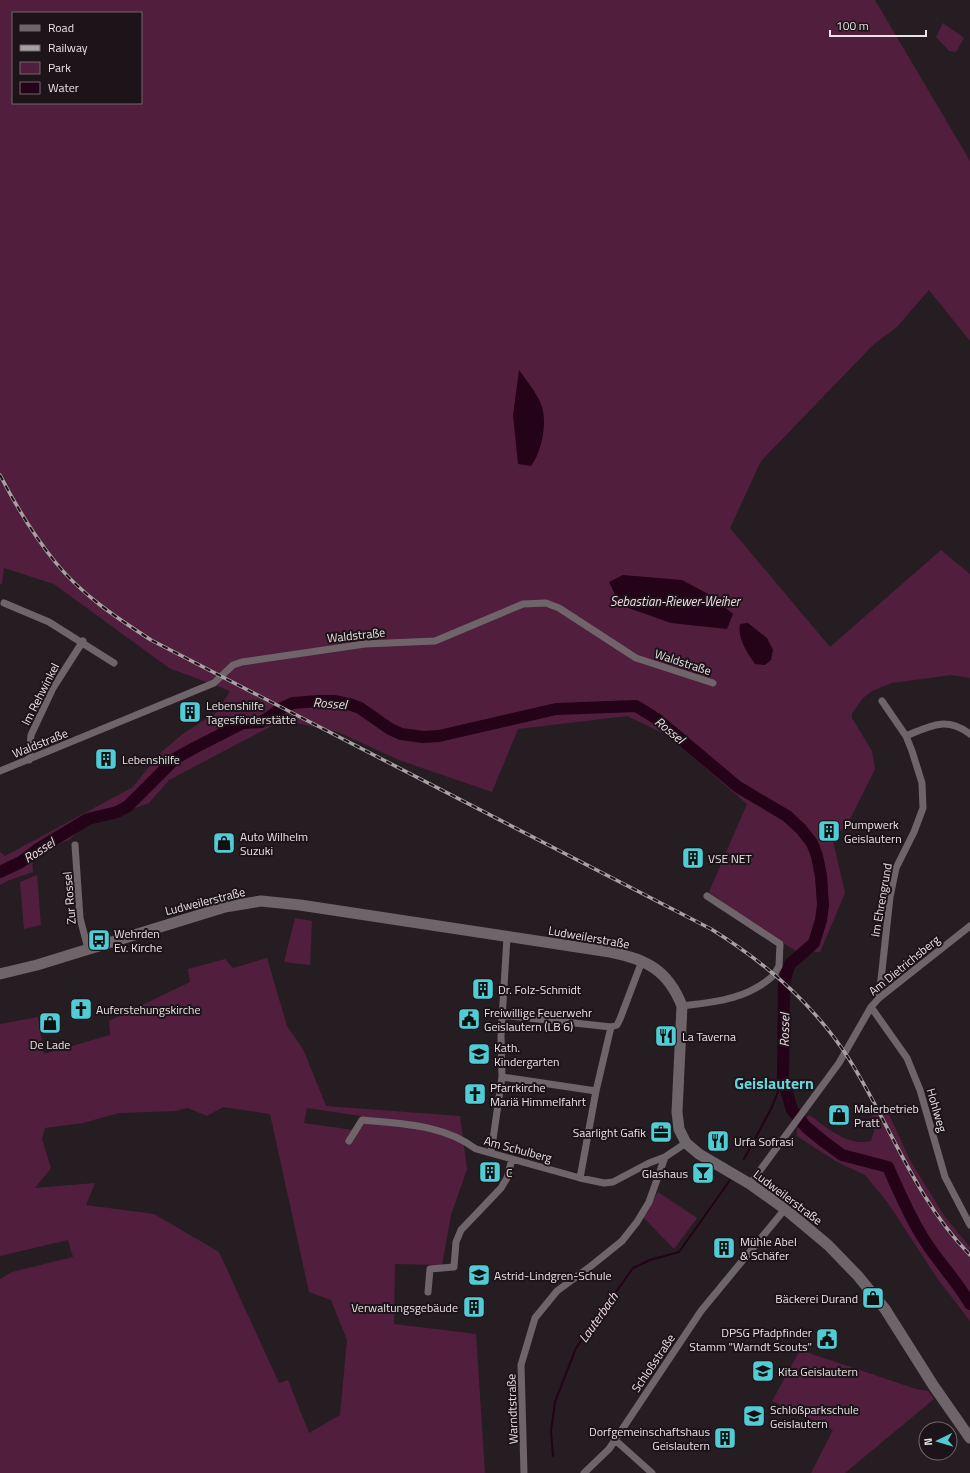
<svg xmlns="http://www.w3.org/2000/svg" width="970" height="1473" font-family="'Titillium Web',sans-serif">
	<rect width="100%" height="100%" fill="#261d22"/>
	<!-- green -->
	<path fill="#521e3e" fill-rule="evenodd" d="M0,0H875L970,161V341L929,290L896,328L874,344L761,461L730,528L830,647L941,550L970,574V678L951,675L892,683L872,691L863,698L852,713V718L872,751L875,769L846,827L832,837L845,893L820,952L796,951L749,921L709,892L747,804L667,735L627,716L518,729L492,792L399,760L338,732L283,720L169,780L149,803L83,827L69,840L38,851L32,856L33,872L7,881L0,885V852L5,856L133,787L159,754L184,733L217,712L230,691L169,668L54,584L4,568L2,584H0ZM13,13H141V103H13Z
		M943,23L964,38L956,52L949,51L936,37Z
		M37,875L41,925L24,929L20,882Z
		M295,918L312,921L310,965L284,962Z
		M267,958L287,1026L303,1049L326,1106L460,1116L467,1169L451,1215L442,1265L395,1264L394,1324L476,1334L485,1473H0V1279L12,1272L73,1257L68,1240L0,1256V1024L38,1017L44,1054L110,1035L109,1021L190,982L188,969L225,959L233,968ZM223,1107L270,1114L309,1292L331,1300L347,1340L340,1415L309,1433L288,1380L279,1383L219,1252L154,1214L86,1205L95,1183L35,1188L51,1168L42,1139L45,1128L83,1123L119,1113L175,1111L188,1108L207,1116ZM307,1108L361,1116V1117L354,1130L304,1123Z
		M885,1106L911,1162L945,1217L970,1247V1321L937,1278L888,1203L865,1175L837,1162L797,1136V1129L809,1115C827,1127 847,1147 871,1141L874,1131L870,1117Z
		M658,1192L697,1218L674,1249L643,1217Z
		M800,1350L916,1389L928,1391L934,1399L845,1473H811L833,1430L772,1401Z"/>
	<!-- water -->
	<path fill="#240217" d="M519,370C526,380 536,392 541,404C548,422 542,451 531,466L518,464L513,415Z
		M623,575L682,580L712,596L733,614L727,629L671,623L620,605L609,582Z
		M748,623L767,638L773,650L771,660L765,665L755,664C747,652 737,638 740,624Z"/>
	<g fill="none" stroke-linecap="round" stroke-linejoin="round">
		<!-- stream -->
		<path stroke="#240217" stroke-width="2" d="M744,1159L772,1107L783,1079
			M553,1456L551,1431L555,1402L576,1348L633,1268L650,1260L679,1252L730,1180"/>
		<!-- river -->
		<path stroke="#240217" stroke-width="12" d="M0,872L21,862L38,849L88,819L117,812L128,806L176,758L196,747L243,723L261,722L268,718L280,709L293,703L319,701H335L349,704L360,708L390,729L401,734L423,737L439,736L556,709L636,706L657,719L738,787L787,816L801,829L812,843L817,856L821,876L823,905L821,920L814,943L790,964L787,972L784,984L783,1079L792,1110L806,1127L823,1141L842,1155L888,1167C899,1192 910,1218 925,1241C939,1263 957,1281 970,1304"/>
		<!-- street -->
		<path stroke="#6f646a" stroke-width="7" d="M4,603L49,622L114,663
			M906,736C930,726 946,716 970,734
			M29,760L31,735L53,688L83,641
			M0,771L214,683L233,665L242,662L365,644L435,641L523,604L546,603L559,608L636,658L713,683
			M75,845L80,918L88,949
			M707,896L780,944L779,966L775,973
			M879,998L890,897L896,868L914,832L923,808L922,783L912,751L906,736L882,701
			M682,1006C716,1002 749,999 775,974
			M871,1007L907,1058L920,1090L945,1177L970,1225
			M501,1015L611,1027
			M502,1077L596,1091
			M349,1141L362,1120C401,1124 443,1124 476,1149L580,1178L604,1183L613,1182L649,1163L665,1157L686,1143
			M491,1153L502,1077L501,1036L507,937
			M580,1178L596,1091L611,1027L617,1025L620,1019L642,961
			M750,1184L839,1063L871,1007L879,998L970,926
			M428,1292L430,1269L454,1267L456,1242L461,1230L501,1188L507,1178L512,1159
			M614,1439L652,1473
			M524,1473L521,1365L535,1318L557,1291L591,1266L622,1241L637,1222L649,1202L665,1157
			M584,1473L609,1449L701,1311L785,1209"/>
		<!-- secondary -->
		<path stroke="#6f646a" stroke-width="11" d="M0,974L37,965L225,907L261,901L300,905L610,952C646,959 668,970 682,1006L677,1112L679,1129L686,1143L699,1154L750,1184L785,1209L828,1245L858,1276L885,1309L933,1385L970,1438"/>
		<!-- rail casing -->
		<g stroke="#a8a1a4" stroke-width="3.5">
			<path id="rail" d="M0,475C16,506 34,536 56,563C82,595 117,618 151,640L711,929C766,963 814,1004 849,1059C890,1124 915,1199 970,1255"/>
		</g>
		<!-- rail -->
		<use href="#rail" stroke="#1d1419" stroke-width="2" stroke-dasharray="6" stroke-linecap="butt"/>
	</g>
	<!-- icons -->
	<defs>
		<g id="building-square" transform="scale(1.15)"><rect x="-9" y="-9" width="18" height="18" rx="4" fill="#51ccd5" stroke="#1d1419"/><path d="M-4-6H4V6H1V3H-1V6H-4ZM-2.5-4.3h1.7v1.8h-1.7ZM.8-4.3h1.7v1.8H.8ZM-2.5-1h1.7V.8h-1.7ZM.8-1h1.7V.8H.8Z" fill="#111"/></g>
		<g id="shop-square" transform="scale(1.15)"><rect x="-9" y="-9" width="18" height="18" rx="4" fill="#51ccd5" stroke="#1d1419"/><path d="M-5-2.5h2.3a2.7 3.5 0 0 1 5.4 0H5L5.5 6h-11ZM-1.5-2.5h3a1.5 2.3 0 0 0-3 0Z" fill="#111"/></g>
		<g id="bus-square" transform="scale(1.15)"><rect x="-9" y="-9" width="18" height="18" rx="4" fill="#51ccd5" stroke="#1d1419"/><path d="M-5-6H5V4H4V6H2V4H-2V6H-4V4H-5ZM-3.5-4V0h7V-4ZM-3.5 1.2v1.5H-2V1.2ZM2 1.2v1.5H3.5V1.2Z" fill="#111"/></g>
		<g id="church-square" transform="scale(1.15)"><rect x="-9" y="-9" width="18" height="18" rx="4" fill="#51ccd5" stroke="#1d1419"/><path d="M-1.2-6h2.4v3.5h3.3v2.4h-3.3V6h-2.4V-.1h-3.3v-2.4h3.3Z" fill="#111"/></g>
		<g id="civic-square" transform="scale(1.15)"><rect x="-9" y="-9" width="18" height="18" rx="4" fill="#51ccd5" stroke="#1d1419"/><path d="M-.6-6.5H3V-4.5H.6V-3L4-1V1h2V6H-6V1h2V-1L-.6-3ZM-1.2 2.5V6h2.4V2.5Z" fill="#111"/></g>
		<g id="restaurant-square" transform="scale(1.15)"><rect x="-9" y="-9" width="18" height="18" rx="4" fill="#51ccd5" stroke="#1d1419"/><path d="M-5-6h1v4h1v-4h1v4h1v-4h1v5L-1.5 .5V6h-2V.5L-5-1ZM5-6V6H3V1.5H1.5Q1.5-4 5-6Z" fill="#111"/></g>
		<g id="school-square" transform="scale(1.15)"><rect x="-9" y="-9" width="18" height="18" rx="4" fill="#51ccd5" stroke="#1d1419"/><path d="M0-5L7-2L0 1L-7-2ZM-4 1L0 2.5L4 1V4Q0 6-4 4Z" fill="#111"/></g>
		<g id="office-square" transform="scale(1.15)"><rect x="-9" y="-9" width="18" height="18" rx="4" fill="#51ccd5" stroke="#1d1419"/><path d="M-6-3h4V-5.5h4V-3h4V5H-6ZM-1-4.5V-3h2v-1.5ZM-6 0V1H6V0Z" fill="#111"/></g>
		<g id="bar-square" transform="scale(1.15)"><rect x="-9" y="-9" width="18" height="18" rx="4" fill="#51ccd5" stroke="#1d1419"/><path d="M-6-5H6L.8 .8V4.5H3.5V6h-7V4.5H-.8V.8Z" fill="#111"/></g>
	</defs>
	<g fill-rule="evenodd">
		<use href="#building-square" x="190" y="712"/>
		<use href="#building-square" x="106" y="759"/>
		<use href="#building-square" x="829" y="831"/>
		<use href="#shop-square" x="224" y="843"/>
		<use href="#building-square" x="693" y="858"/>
		<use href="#bus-square" x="99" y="940"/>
		<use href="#building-square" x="483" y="989"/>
		<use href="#church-square" x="81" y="1009"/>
		<use href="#civic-square" x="469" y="1019"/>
		<use href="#shop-square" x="50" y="1023"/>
		<use href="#restaurant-square" x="666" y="1036"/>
		<use href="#school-square" x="479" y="1054"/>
		<use href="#church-square" x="475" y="1094"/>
		<use href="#shop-square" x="839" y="1115"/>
		<use href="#office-square" x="661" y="1132"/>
		<use href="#restaurant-square" x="718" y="1141"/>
		<use href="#building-square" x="490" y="1172"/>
		<use href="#bar-square" x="703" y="1173"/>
		<use href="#building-square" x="724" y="1248"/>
		<use href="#school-square" x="479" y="1275"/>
		<use href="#shop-square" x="873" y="1298"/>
		<use href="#building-square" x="474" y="1307"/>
		<use href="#civic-square" x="827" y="1339"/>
		<use href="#school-square" x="763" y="1371"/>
		<use href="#school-square" x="754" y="1416"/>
		<use href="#building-square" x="725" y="1438"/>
	</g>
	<g text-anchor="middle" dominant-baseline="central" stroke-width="4" stroke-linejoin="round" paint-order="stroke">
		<!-- street labels -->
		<g font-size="12" fill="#e8e2e5" stroke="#1d1419">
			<text transform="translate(356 635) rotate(-6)">Waldstraße</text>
			<text transform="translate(683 662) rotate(18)">Waldstraße</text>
			<text transform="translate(40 694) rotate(-63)">Im Rehwinkel</text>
			<text transform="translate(40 743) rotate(-22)">Waldstraße</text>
			<text transform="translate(69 898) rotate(-95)">Zur Rossel</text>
			<text transform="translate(881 900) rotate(-80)">Im Ehrengrund</text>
			<text transform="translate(205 901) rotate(-14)">Ludweilerstraße</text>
			<text transform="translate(589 937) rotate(10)">Ludweilerstraße</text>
			<text transform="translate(904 965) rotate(-39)">Am Dietrichsberg</text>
			<text transform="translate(937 1110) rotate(74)">Hohlweg</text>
			<text transform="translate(518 1149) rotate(15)">Am Schulberg</text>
			<text transform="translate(788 1197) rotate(37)">Ludweilerstraße</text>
			<text transform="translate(653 1363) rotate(-56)">Schloßstraße</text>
			<text transform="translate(512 1409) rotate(-92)">Warndtstraße</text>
		</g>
		<!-- poi labels -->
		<g font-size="12" fill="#e8e2e5" stroke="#1d1419" text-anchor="start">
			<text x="206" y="705">Lebenshilfe<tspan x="206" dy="14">Tagesförderstätte</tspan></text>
			<text x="122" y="759">Lebenshilfe</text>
			<text x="844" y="824">Pumpwerk<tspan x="844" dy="14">Geislautern</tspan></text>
			<text x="240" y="836">Auto Wilhelm<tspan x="240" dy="14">Suzuki</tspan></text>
			<text x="708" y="858">VSE NET</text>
			<text x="114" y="933">Wehrden<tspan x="114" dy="14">Ev. Kirche</tspan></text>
			<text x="498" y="989">Dr. Folz-Schmidt</text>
			<text x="96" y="1009">Auferstehungskirche</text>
			<text x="484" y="1012">Freiwillige Feuerwehr<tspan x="484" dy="14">Geislautern (LB 6)</tspan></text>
			<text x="682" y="1036">La Taverna</text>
			<text x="50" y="1044" text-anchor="middle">De Lade</text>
			<text x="494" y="1047">Kath.<tspan x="494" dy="14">Kindergarten</tspan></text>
			<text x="490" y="1087">Pfarrkirche<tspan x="490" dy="14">Mariä Himmelfahrt</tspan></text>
			<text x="854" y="1108">Malerbetrieb<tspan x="854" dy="14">Pratt</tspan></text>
			<text x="646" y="1132" text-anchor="end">Saarlight Gafik</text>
			<text x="734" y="1141">Urfa Sofrasi</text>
			<text x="506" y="1172">C</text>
			<text x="688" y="1173" text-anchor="end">Glashaus</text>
			<text x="740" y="1241">Mühle Abel<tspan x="740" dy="14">&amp; Schäfer</tspan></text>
			<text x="494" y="1275">Astrid-Lindgren-Schule</text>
			<text x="858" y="1298" text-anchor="end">Bäckerei Durand</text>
			<text x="458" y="1307" text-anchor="end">Verwaltungsgebäude</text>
			<text x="812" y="1332" text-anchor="end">DPSG Pfadpfinder<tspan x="812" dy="14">Stamm "Warndt Scouts"</tspan></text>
			<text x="778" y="1371">Kita Geislautern</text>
			<text x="770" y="1409">Schloßparkschule<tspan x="770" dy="14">Geislautern</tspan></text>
			<text x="710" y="1431" text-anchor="end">Dorfgemeinschaftshaus<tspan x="710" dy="14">Geislautern</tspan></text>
		</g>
		<!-- water labels -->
		<g font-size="13" font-style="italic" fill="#f1dbe6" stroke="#1d1419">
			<text x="675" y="601">Sebastian-Riewer-Weiher</text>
			<text transform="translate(330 703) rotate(4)">Rossel</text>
			<text transform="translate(670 730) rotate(39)">Rossel</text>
			<text transform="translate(39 850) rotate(-33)">Rossel</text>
			<text transform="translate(784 1030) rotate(-89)">Rossel</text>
			<text transform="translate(598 1317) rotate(-55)">Lauterbach</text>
		</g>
		<!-- district labels -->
		<g font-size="16" font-weight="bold" fill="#67d3db" stroke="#1d1419">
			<text x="774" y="1083">Geislautern</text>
		</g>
	</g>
	<!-- legend -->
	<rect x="12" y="12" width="130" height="92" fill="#1d1419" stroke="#6e666b"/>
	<rect x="20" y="25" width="20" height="6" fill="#6f646a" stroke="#6e666b"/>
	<text x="48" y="32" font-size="12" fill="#e8e2e5">Road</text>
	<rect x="20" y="45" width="20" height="6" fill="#a8a1a4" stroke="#6e666b"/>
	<text x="48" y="52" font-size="12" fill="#e8e2e5">Railway</text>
	<rect x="20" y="62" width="20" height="12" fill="#521e3e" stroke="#6e666b"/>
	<text x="48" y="72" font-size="12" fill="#e8e2e5">Park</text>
	<rect x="20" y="82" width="20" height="12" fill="#240217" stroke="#6e666b"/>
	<text x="48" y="92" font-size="12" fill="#e8e2e5">Water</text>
	<!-- north arrow -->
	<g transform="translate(938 1441) rotate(265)"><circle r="19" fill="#1d1419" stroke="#6e666b"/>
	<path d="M0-3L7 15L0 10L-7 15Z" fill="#51ccd5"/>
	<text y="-6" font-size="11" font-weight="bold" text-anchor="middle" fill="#e8e2e5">N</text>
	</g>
	<!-- scale -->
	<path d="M830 30v6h96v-6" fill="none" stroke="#e8e2e5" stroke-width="2"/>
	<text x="836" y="30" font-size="12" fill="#e8e2e5" stroke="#1d1419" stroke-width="3" paint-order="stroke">100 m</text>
</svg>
